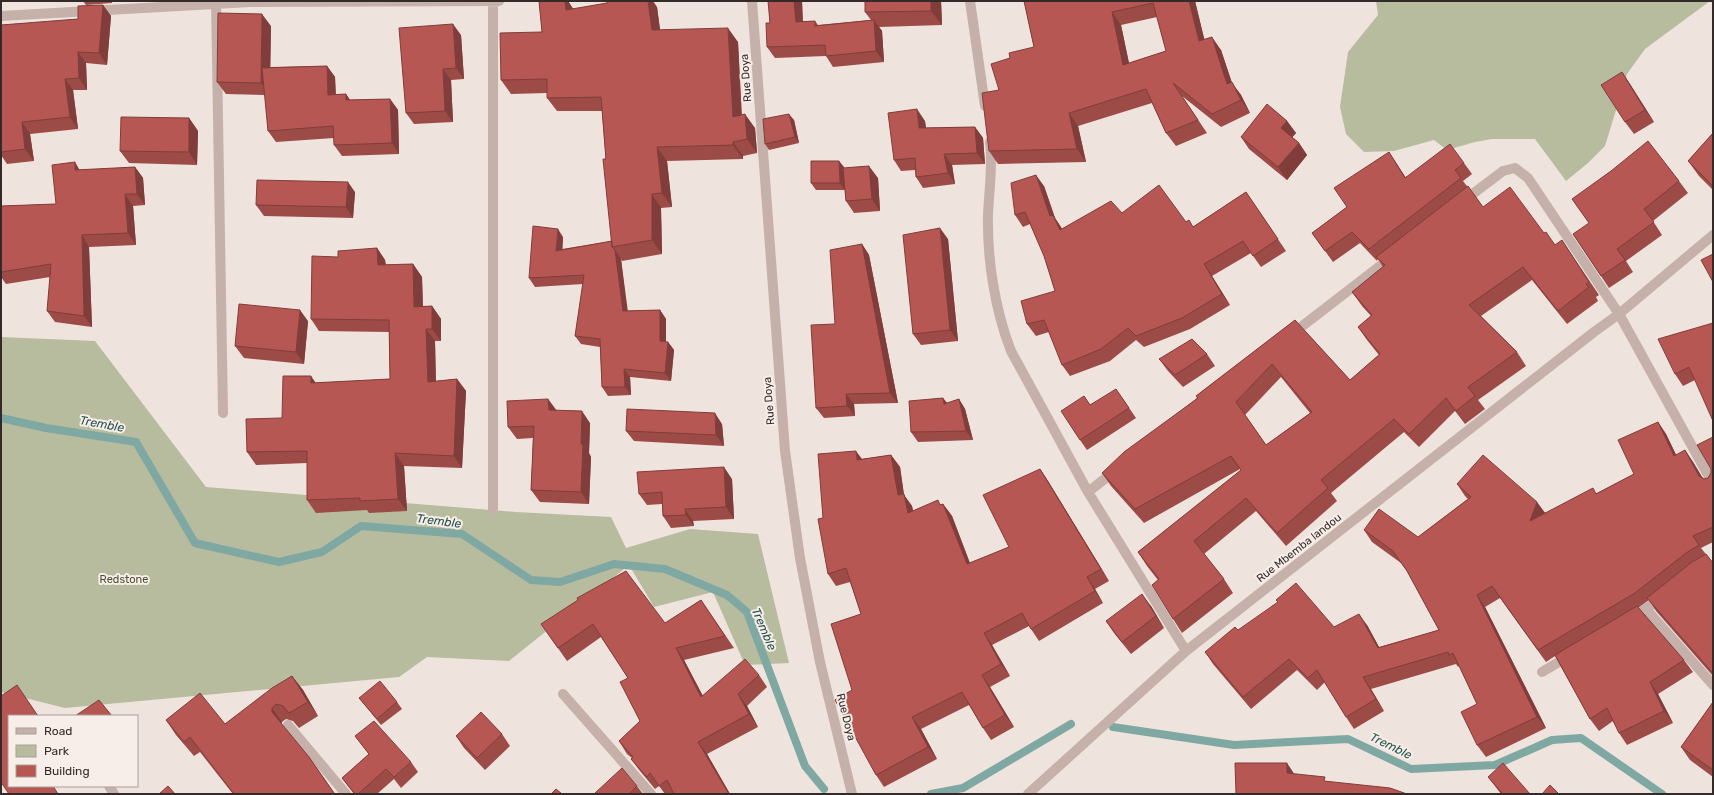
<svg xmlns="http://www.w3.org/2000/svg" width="1714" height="795" font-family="Rubik,sans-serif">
	<rect width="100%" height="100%" fill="#efe3dd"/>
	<!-- green -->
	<path fill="#b8bc9f" d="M1376,1H1710L1645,49L1627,74L1605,146L1588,163L1566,181L1535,139H1492L1475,142L1447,150L1434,140L1394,151L1364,152L1346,134L1340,107L1348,52L1378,15Z
		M1,337L95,341L206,487L516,512L611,517L626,548L690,529L758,534L789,663L745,665L713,592L654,607L629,565L509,661L427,657L399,677L65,708L1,692Z"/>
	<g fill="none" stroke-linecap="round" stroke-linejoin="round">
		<!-- stream -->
		<path stroke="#7fa8a2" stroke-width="8" d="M1,418L46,428L136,442L195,543L279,562L322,552L361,526L462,534L531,580L560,582L614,564L665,569L727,595L747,612L805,766L824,789
			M1113,727L1234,745L1348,739L1411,769L1495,765L1552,740L1581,738L1662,794
			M931,794L963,788L1071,724"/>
		<!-- street -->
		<path stroke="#c5b1aa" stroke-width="10" d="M216,1L223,413
			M493,1V509
			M752,1L785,451L800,558L820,662L852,794
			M970,1L985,106
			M1,16L250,2L499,1
			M990,142C993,166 989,191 988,215C987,259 995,310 1011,351L1088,492L1186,651
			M1462,202L1503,171L1515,168L1528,178L1619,314L1713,484
			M1292,334L1393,256
			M1088,492L1116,470
			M1647,610L1713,685
			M1631,619L1663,597
			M1542,672L1569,656
			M563,694L651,794
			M288,725L346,794
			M109,786L114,794
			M1028,794L1186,651L1594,332L1619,314L1713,235"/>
	</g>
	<!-- wall -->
	<path fill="#9d4b47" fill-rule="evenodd" d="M83,1H112V3L86,5Z
		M539,1H568L573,9L657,7L660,30L738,42L742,115L755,128L757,153L743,156V159L667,161L672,207L661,208L662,254L622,261L621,259L627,311L660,310L666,319V342H668L674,350L671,381L630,377L631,395L608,396L602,387L600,347L581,344L575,336L583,284L535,287L529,278L563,237L562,249L612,241L602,111H557L547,98V93L511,94L501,80L542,32Z
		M768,1H802L803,22L815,21L818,25L871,20L865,12L941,1L942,25L879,27L882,31L884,62L833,67L826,56L775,58L767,47L770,23Z
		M1024,1H1195L1204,39L1221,50L1232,83L1241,95L1250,113L1221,127L1182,96L1207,133L1176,146L1166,133L1152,103L1078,126L1086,162L998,164L989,151L999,90L1010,58L1034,47ZM1157,17L1166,51L1129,63L1121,25Z
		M103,5L111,16L107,65L86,63L87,90H73L78,129L30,134L34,161L7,164L1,155V25L78,19Z
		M271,26L270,67L327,66L335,77L336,95L346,94L350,100L390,99L398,110L399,154L342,156L334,145V138L276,142L268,131L265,95L226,94L217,82Z
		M461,35L464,79L451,80L453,122L414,124L406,113Z
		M1622,72L1630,84L1654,122L1634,134L1625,122Z
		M189,118L198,131L197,165L129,163L120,151Z
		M794,120L799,143L769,150L765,144Z
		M925,121L926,128L975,127L983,138L985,164L952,165L955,184L923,188L916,177L915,170L901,171L894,160Z
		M1287,121L1296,133L1292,137L1299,143L1307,155L1287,180L1249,149L1241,137Z
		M1713,133V190L1699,176L1688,161Z
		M1389,152L1405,177L1464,163L1472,174L1463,181L1483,207L1544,233L1555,245L1562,240L1599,295L1596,297L1598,301L1567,324L1532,280L1481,316L1517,352L1526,366L1478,400L1485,409L1465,424L1455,411L1419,447L1404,432L1331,493L1337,501L1286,546L1256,511L1204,554L1224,579L1233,593L1182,633L1173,619L1158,580L1147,566L1138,552L1241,470L1240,469L1144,523L1111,486L1102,473L1197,398L1196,396L1295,320L1350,380L1379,355L1367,340L1358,327L1371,316L1362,306L1352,292L1383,267L1378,259L1377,261L1360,243L1333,262L1312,233L1347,207ZM1281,377L1310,413L1266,445L1245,415Z
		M839,161L844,168L878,178L880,211L854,213L846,201L844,182L845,190H816L811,183Z
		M135,167L143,178L145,205L133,206L136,245L89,247L92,327L55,322L47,311L50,277L6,284L1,277V206L56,204L80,170Z
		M1679,181L1688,193L1653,221L1662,235L1626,261L1633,272L1609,288L1573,234Z
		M1044,186L1055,218L1062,229L1122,213L1186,222L1193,227L1246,192L1286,251L1261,267L1251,253L1212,276L1230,305L1190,329L1144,347L1136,340L1110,361L1070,376L1062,365L1049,332L1036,336L1027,324L1055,291L1044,256L1030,224L1023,227L1015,215Z
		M355,192L353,218L264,216L256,205Z
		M948,239L958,341L921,345L913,334Z
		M862,244L869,255L898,403L854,404L855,416L824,418L816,408L835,324Z
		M377,248L385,260L386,265L413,264L422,277L423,306H432L441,319V341H435L436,381L457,379L466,391L462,468L404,466L407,511L369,513L367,510L316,513L307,500V463L256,465L247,452L282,418L315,383L390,379L389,332L319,331L311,319L338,257Z
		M308,321L304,364L244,358L235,346Z
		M1713,323L1695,380L1683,386L1675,374Z
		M1207,354L1215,366L1183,387L1168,371L1159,359Z
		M1084,396L1090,405L1123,399L1136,418L1087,450L1080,440Z
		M943,398L947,403L959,399L965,409L973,440L918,442L911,432Z
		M548,399L556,410L590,423L589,453L591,457L589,504L540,502L531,490L533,438L517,439L508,427Z
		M1658,422L1666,434L1676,455L1685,450L1693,462L1702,477L1704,479L1708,478L1711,473L1713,437V542L1701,548L1713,563V676L1656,611L1649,600L1638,608L1684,660L1693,672L1658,694L1673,723L1627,745L1619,733L1613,721L1599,731L1590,719L1555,656L1546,662L1500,598L1485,607L1546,728L1486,757L1477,745V704L1459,666L1458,667L1456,664L1371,689L1384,711L1354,729L1346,717L1325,682L1317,690L1297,670L1251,709L1213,664L1205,652L1334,627L1367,625L1379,647L1439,630L1407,571L1401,563L1372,542L1364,530L1418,537L1468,499L1465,496L1457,484L1545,513L1597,493L1634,474Z
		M722,424L724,446L634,441L626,431Z
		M891,455L900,467L904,495L912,506L913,511L943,504L952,516L970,563L1009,547L1040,469L1048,481L1109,581L1095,589L1103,603L1039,641L1029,626L992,645L1010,676L990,687L1014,727L991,740L983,728L969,705L921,729L937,759L884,787L876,775L852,690L861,614L850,582L836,586L828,574L823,518L862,459Z
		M732,479L734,519L693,521L694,526L671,528L663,516L662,504L647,505L639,494Z
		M701,600L734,648L684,660L703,696L759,675L767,687L747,706L758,727L707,754L730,794H665L659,786L655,789L640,771L631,759L632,758L627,754L619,741L640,721L628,678L601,637L567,661L541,624L665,623Z
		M1151,606L1164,628L1131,654L1114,633L1106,621Z
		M292,676L303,690L318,716L299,728L293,721L286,719L282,722V725L309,757L335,794H233L200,752L194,756L176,735L166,720L225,724Z
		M359,698L397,702L402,709L381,725Z
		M1713,702V777L1690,760L1681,747Z
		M502,734L510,746L485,770L464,748L456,736Z
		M355,736L411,762L418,772L401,788L394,779L377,794H354L342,778L369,754Z
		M1488,777L1530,794H1501Z
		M637,786L643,794H594Z"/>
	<!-- shaded-wall -->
	<path fill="#803d3a" d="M565,1H568L574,10H566Z
		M648,1H653L657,7L662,44L652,30Z
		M794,1H802L803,33L796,22Z
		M931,1H941L942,25L931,11Z
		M1189,1H1195L1208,54L1199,41Z
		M103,5L111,16L107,65L99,53Z
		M1112,12L1121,25L1132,78L1123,65Z
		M262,14L271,26L270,95L261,83Z
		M874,20L882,31L884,62L876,51Z
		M453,24L461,35L464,79L456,68Z
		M728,28L738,42L742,131L733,117Z
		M1212,37L1221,50L1232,83L1241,95L1250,113L1241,100L1227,84Z
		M78,52L86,63L87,90L79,78Z
		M327,66L335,77L336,107L328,95Z
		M443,69L451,80L453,122L445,111Z
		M1622,72L1630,84L1654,122L1645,110Z
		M65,79L73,90L78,129L70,117Z
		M346,94L354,106L346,100Z
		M390,99L398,110L399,154L392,143Z
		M917,109L925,121L927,139L919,128Z
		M1069,113L1078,126L1086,162L1077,149Z
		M745,114L755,128L757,153L747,139Z
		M789,114L794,120L799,143L795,137Z
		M189,118L198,131L197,165L189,152Z
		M1287,121L1296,133L1290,140L1281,128Z
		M22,122L30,134L34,161L25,149Z
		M975,127L983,138L985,164L977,153Z
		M733,142L743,156V159L733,145Z
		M1299,143L1307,155L1287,180L1278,167Z
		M657,147L667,161L672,207L662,193Z
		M1389,152L1397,164L1413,189L1405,178Z
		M944,154L952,165L955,184L948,173Z
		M839,161L844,167L845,190L840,183Z
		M75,162L82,174L75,170Z
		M869,166L878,178L880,211L872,199Z
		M135,167L143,178L145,205L137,194Z
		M1036,175L1044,186L1055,218L1061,227L1068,242L1050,216Z
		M348,182L355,192L353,218L346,207Z
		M125,194L133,206L136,245L128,233Z
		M652,194L661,208L662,254L652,240Z
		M940,228L948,239L958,341L950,330Z
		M558,229L563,237L562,259L556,251Z
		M82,235L89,247L92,327L84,316Z
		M862,244L869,255L898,403L890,393Z
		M377,248L385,260L387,278L378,265Z
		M615,250L621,259L629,320L623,311Z
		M413,264L422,277L423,319L414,307Z
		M1204,264L1212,276L1230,305L1222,294Z
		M432,306L441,319V341L432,329Z
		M300,310L308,321L304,364L296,352Z
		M660,310L666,319V350L660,341Z
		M426,329L435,341L436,394L428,382Z
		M668,342L674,350L671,381L665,373Z
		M624,369L630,377L631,395L625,387Z
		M311,376L320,389L311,383Z
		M457,379L466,391L462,468L454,456Z
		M846,394L854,404L855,416L847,406Z
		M943,398L950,407L944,404Z
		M548,399L557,411L549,410Z
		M959,399L965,409L973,440L966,431Z
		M582,411L590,423L589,453L591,457L589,504L581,492V444Z
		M715,413L722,424L724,446L716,435Z
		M1658,422L1666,434L1682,467L1674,456Z
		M1685,450L1693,462L1708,487L1699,476Z
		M856,451L865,463L857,460Z
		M395,453L404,466L407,511L398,499Z
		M891,455L900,467L904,495L912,506L916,525L908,513L898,495Z
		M724,467L732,479L734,519L726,507Z
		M1040,469L1048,481L1109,581L1101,569Z
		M1537,502L1546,514L1530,521Z
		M943,504L952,516L975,577L967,564Z
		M685,509L693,521L694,526L686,515Z
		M1087,577L1095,589L1103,603L1095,591Z
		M1142,594L1151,606L1164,628L1156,616Z
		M1477,595L1485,607L1546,728L1537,717Z
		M1359,614L1367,625L1386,660L1378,648Z
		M984,633L992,645L1010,676L1001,664Z
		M676,648L684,660L710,710L701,697Z
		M982,675L990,687L1014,727L1005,715Z
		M292,676L303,690L318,716L308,702Z
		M1363,677L1371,689L1384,711L1376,699Z
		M1650,682L1658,694L1673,723L1664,711Z
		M738,694L747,706L758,727L749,714Z
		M272,708L282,722V727L272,712Z
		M912,717L921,729L937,759L928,747Z
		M698,742L707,754L730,794H729Z
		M1287,763L1295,775L1287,773Z"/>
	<!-- building -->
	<path fill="#b75753" stroke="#803d3a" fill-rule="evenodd" d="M539,1H565L566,10L607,3V1H648L652,30L728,28L733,117L745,114L747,139L733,142V145L657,147L662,193L652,194V240L612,247L603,159H606L601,97L547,98V79L501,80L500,33L542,32Z
		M768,1H794L796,22L815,21V26L874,20L876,51L826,56L825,45L767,47L766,23H770Z
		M865,1H931V11L865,12Z
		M1024,1H1189L1199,41L1212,37L1227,84L1232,82L1241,100L1212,114L1173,83L1198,120L1166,133L1146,89L1069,113L1077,149L989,151L982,93L999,90L991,64L1010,58L1009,53L1034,47ZM1153,3L1166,51L1123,65L1112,12Z
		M103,5L99,53L78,52L79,78L65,79L70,117L22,122L25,149L1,152V25L78,19V6Z
		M218,13L262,14L261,83L217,82Z
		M453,24L456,68L443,69L445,111L406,113L399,28Z
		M327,66L328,95L346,94V100L390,99L392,143L334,145L333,126L268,131L262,68Z
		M1622,72L1645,110L1625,122L1601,85Z
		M1267,104L1287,121L1281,128L1299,143L1278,167L1241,137Z
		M917,109L919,128L975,127L977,153L944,154L948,173L916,177L915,158L894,160L888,113Z
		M789,114L795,137L765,144L763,119Z
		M121,117L189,118V152L120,151Z
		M1713,133V186L1688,161Z
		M1648,141L1679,181L1644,209L1654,222L1617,249L1625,260L1601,276L1573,234L1589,223L1572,199L1611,171Z
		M1450,144L1464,163L1455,170L1461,178L1369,249L1352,232L1325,251L1312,233L1347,207L1334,188L1389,152L1405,178Z
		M811,161H839L840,183H811Z
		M75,162V170L135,167L137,194H125L128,233L82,235L84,316L47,311L51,264L1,272V206L56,204L52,165Z
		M869,166L872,199L846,201L843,168Z
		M1036,175L1050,216L1053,215L1060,230L1111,201L1122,213L1159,185L1186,222L1189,220L1193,227L1246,192L1278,239L1253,256L1243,241L1204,264L1222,294L1182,318L1136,336L1128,328L1101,349L1062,365L1044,320L1027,324L1021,301L1055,291L1044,256L1025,212L1015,215L1011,183Z
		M257,180L348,182L346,207L256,205Z
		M1468,186L1483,207L1510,187L1544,233L1546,232L1555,245L1562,240L1589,282L1586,284L1589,287L1558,311L1523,267L1469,305L1517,352L1468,387L1475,396L1456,411L1446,398L1409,434L1394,419L1321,480L1328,488L1277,533L1246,498L1194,541L1224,579L1173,619L1152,585L1159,579L1138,552L1241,470L1231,456L1135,509L1102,473L1124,452L1198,398L1196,396L1295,320L1350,380L1380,354L1358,327L1372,315L1352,292L1385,265L1376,257ZM1272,364L1312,412L1266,445L1236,402Z
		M533,226L558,229L556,251L612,241V247L615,250L623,311L660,310V341L668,342L665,373L624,369L625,387H602L600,339L575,336L584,275L529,278Z
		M940,228L950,330L913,334L903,235Z
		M862,244L890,393L846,394L847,406L816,408L811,325L835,324L830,250Z
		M377,248L378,265L413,264L414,307L432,306V329H426L428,382L457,379L454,456L395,453L398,499L360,501V498L307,500V451L247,452L246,419L282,418L283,376H311V383L390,379L389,320L311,319L312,256L338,257V251Z
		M1713,254V282L1701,260Z
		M239,304L300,310L296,352L235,346Z
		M1713,323V421L1689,367L1675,374L1658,339Z
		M1192,339L1207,354L1175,375L1159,359Z
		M1116,389L1129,408L1080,440L1061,411L1084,396L1090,405Z
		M943,398L944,404L959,399L966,431L911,432L909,401Z
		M548,399L549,410L582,411L581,444H583L581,492L531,490L534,426L508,427L507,401Z
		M627,409L715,413L716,435L626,431Z
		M1658,422L1674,456L1685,450L1699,476L1704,479L1708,478L1711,473V469L1697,445L1713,437V527L1693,536L1699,545L1686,553L1635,593L1538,650L1492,586L1477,595L1537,717L1477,745L1461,712L1477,704L1453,653L1449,655L1448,652L1363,677L1376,699L1346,717L1317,670L1308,678L1289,659L1243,697L1205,652L1235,627L1238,630L1278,602L1276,600L1296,583L1334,627L1359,614L1378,648L1439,630L1407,571L1393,551L1364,530L1379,509L1418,537L1471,497L1457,484L1483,455L1537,502L1530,521L1593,488L1596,494L1634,474L1618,440Z
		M856,451L857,460L891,455L898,495L904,494L908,513L938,500L940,505L943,504L967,564L1009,547L983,495L1040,469L1101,569L1087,577L1095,591L1031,629L1022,613L984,633L1001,664L982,675L1005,715L983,728L962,692L912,717L928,747L876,775L835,700L852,690L831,624L861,614L846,568L828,574L818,519L823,518L818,454Z
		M724,467L726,507L685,509L686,515L663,516L662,492L639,494L637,472Z
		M1706,554L1713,563V673L1710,670L1647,598L1692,562Z
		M626,571L665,623L701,600L725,636L676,648L701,697L745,659L759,675L738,694L749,714L698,742L729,794H674L667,780L659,786L650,773L647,777L631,759L633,757L619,741L640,721L620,682L628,678L593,624L558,648L541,624L578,600L577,598Z
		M1142,594L1156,616L1122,642L1106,621Z
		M1637,606L1684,660L1650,682L1664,711L1619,733L1607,708L1590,719L1555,655Z
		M292,676L308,702L289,713L283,706L276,704L272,708V712L309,757L334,793L333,794H234L190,737L184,742L166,720L200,693L225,724L272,688Z
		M380,681L397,702L377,719L359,698Z
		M17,685L38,716H9V786H53L58,794H9L1,782V696Z
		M99,700L112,716H75Z
		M1713,702V770L1681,747Z
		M481,712L502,734L477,758L456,736Z
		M374,721L411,762L394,777L386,769L358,794H355L342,778L369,754L355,736Z
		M1235,763H1287V773L1325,777L1324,781L1390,788L1407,794H1236Z
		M1503,763L1530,794H1503L1488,777Z
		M622,768L637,786L629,794H594Z
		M1550,785L1559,794H1542Z
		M168,786L175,794H159Z
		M556,789L562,794H551Z"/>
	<g text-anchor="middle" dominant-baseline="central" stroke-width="4" stroke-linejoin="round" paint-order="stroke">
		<!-- street labels -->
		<g font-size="11" fill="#342a29" stroke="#f7eee9">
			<text transform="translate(746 78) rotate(-94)">Rue Doya</text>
			<text transform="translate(769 401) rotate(-94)">Rue Doya</text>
			<text transform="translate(1299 548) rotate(-38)">Rue Mbemba landou</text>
			<text transform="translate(846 717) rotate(76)">Rue Doya</text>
		</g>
		<!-- park labels -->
		<g font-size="11" fill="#4a4f30" stroke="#f7eee9">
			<text x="124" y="579">Redstone</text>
		</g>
		<!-- water labels -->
		<g font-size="12" font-style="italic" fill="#23504a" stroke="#f7eee9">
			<text transform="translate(102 424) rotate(10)">Tremble</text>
			<text transform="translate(439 521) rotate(7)">Tremble</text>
			<text transform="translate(764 629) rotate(67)">Tremble</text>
			<text transform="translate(1391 746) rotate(26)">Tremble</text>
		</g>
	</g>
	<!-- border -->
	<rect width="1714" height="795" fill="none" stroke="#342a29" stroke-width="4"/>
	<!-- legend -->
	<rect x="8" y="715" width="130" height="72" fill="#f7eee9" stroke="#a9a09c"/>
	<rect x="16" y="728" width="20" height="6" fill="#c5b1aa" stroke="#a9a09c"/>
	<text x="44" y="735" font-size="12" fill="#342a29">Road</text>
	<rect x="16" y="745" width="20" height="12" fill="#b8bc9f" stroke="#a9a09c"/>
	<text x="44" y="755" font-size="12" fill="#342a29">Park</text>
	<rect x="16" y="765" width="20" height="12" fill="#b75753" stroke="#a9a09c"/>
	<text x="44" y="775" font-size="12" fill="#342a29">Building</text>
</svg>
